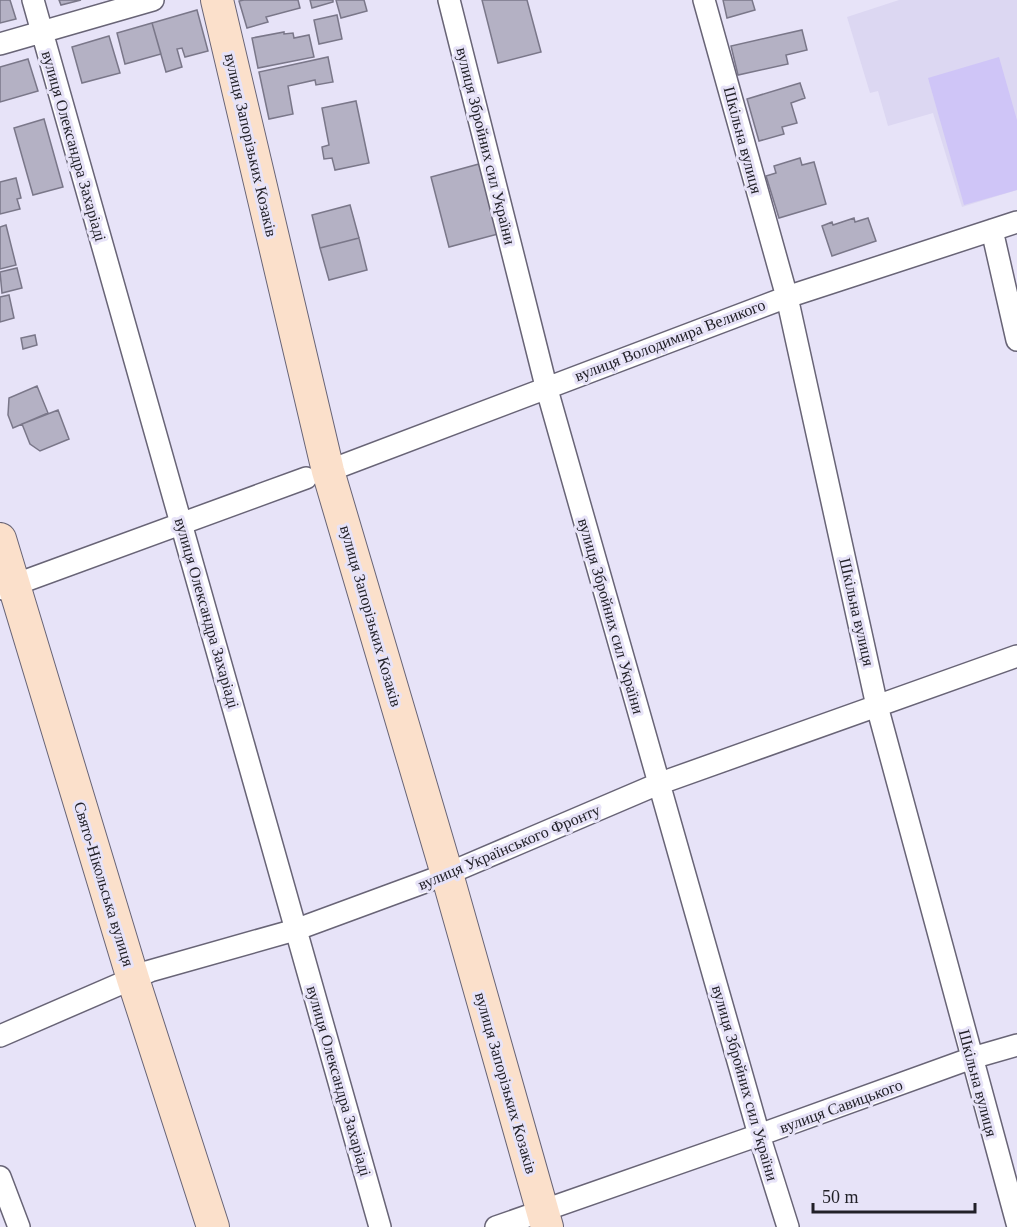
<svg xmlns="http://www.w3.org/2000/svg" width="1017" height="1227" font-family="'Times New Roman',serif">
	<rect width="100%" height="100%" fill="#e7e3f8"/>
	<!-- built -->
	<path fill="#dcd7f2" d="M899,0H1017V190L962,207L933,113L888,126L878,91L870,93L847,17Z"/>
	<!-- green -->
	<path fill="#cfc5f7" d="M999,57L1017,120V190L964,205L928,78Z"/>
	<!-- building -->
	<path fill="#b4b1c4" stroke="#7a7789" stroke-width="1.5" d="M0,0H10L16,19L0,23Z
		M59,0H81L61,5Z
		M244,0H298L300,8L266,17L268,22L247,28L239,1Z
		M310,0H333V2L312,8Z
		M336,0H364L367,11L341,18Z
		M482,0H527L541,52L498,63Z
		M723,0H752L755,10L727,18Z
		M197,10L208,51L185,57L182,48L177,49L182,67L166,72L152,23Z
		M337,15L342,39L319,44L314,20Z
		M152,23L161,54L125,64L117,33Z
		M802,30L807,50L786,55L788,64L738,75L731,46Z
		M284,32V34L293,33L294,38L309,35L314,57L258,68L252,38Z
		M109,36L120,73L82,83L72,47Z
		M328,57L333,82L316,85L315,80L288,86L293,114L269,119L259,72Z
		M28,59L38,91L0,102V67Z
		M800,83L805,98L791,103L797,123L782,127L784,134L759,141L747,99Z
		M356,101L369,163L335,170L332,158L324,159L322,147L329,145L322,108Z
		M44,119L63,187L33,195L14,128Z
		M800,158L802,165L814,162L826,204L779,218L766,176L776,173L774,166Z
		M479,164L498,234L449,247L431,177Z
		M16,178L21,198L17,199L20,209L0,214V182Z
		M350,205L359,238L320,248L312,215Z
		M854,218L855,222L868,218L876,241L832,256L822,226L832,222L833,225Z
		M6,225L16,265L0,269V227Z
		M359,238L367,270L329,280L320,248Z
		M17,268L22,288L2,293L0,272Z
		M9,295L14,318L0,322V297Z
		M35,335L37,345L23,349L21,338Z
		M37,386L48,413L13,428L8,415L9,398Z
		M58,410L69,439L40,451L30,444L22,424Z"/>
	<g fill="none" stroke-linecap="round" stroke-linejoin="round">
		<!-- minor casing -->
		<g stroke="#686476" stroke-width="24">
			<path id="minor" d="M33,0L380,1227
				M449,0L546,386L759,1135L788,1227
				M704,0L787,297L877,706L1017,1223
				M0,44L153,0
				M992,230L1017,340
				M328,471L787,297L1017,222
				M3,589L306,478
				M0,1036L150,971L295,930L447,874L658,784L1017,656
				M0,1177L19,1227
				M496,1227L759,1135L972,1058L1017,1045"/>
		</g>
		<!-- secondary casing -->
		<g stroke="#686476" stroke-width="34">
			<path id="secondary" d="M217,0L328,471L447,874L547,1227
				M0,539L133,979L213,1227"/>
		</g>
		<!-- minor -->
		<use href="#minor" stroke="#fff" stroke-width="21"/>
		<!-- secondary -->
		<use href="#secondary" stroke="#fbe0cb" stroke-width="32"/>
	</g>
	<g text-anchor="middle" dominant-baseline="central" stroke-width="6" stroke-linejoin="round" paint-order="stroke">
		<!-- street labels -->
		<g font-size="16" fill="#222128" stroke="#e7e3f8">
			<text transform="translate(743 140) rotate(75)">Шкільна вулиця</text>
			<text transform="translate(251 145) rotate(77)">вулиця Запорізьких Козаків</text>
			<text transform="translate(74 146) rotate(74)">вулиця Олександра Захаріаді</text>
			<text transform="translate(486 146) rotate(76)">вулиця Збройних сил України</text>
			<text transform="translate(670 340) rotate(-21)">вулиця Володимира Великого</text>
			<text transform="translate(857 612) rotate(77)">Шкільна вулиця</text>
			<text transform="translate(207 613) rotate(74)">вулиця Олександра Захаріаді</text>
			<text transform="translate(371 616) rotate(74)">вулиця Запорізьких Козаків</text>
			<text transform="translate(611 616) rotate(74)">вулиця Збройних сил України</text>
			<text transform="translate(509 847) rotate(-23)">вулиця Українського Фронту</text>
			<text transform="translate(104 884) rotate(73)">Свято-Нікольська вулиця</text>
			<text transform="translate(339 1081) rotate(74)">вулиця Олександра Захаріаді</text>
			<text transform="translate(506 1083) rotate(74)">вулиця Запорізьких Козаків</text>
			<text transform="translate(745 1083) rotate(74)">вулиця Збройних сил України</text>
			<text transform="translate(978 1083) rotate(75)">Шкільна вулиця</text>
			<text transform="translate(841 1106) rotate(-20)">вулиця Савицького</text>
		</g>
	</g>
	<!-- scale -->
	<path d="M813 1203v9h162v-9" fill="none" stroke="#222128" stroke-width="3"/>
	<text x="822" y="1203" font-size="18" fill="#222128" stroke="#e7e3f8" stroke-width="4.5" paint-order="stroke">50 m</text>
</svg>
